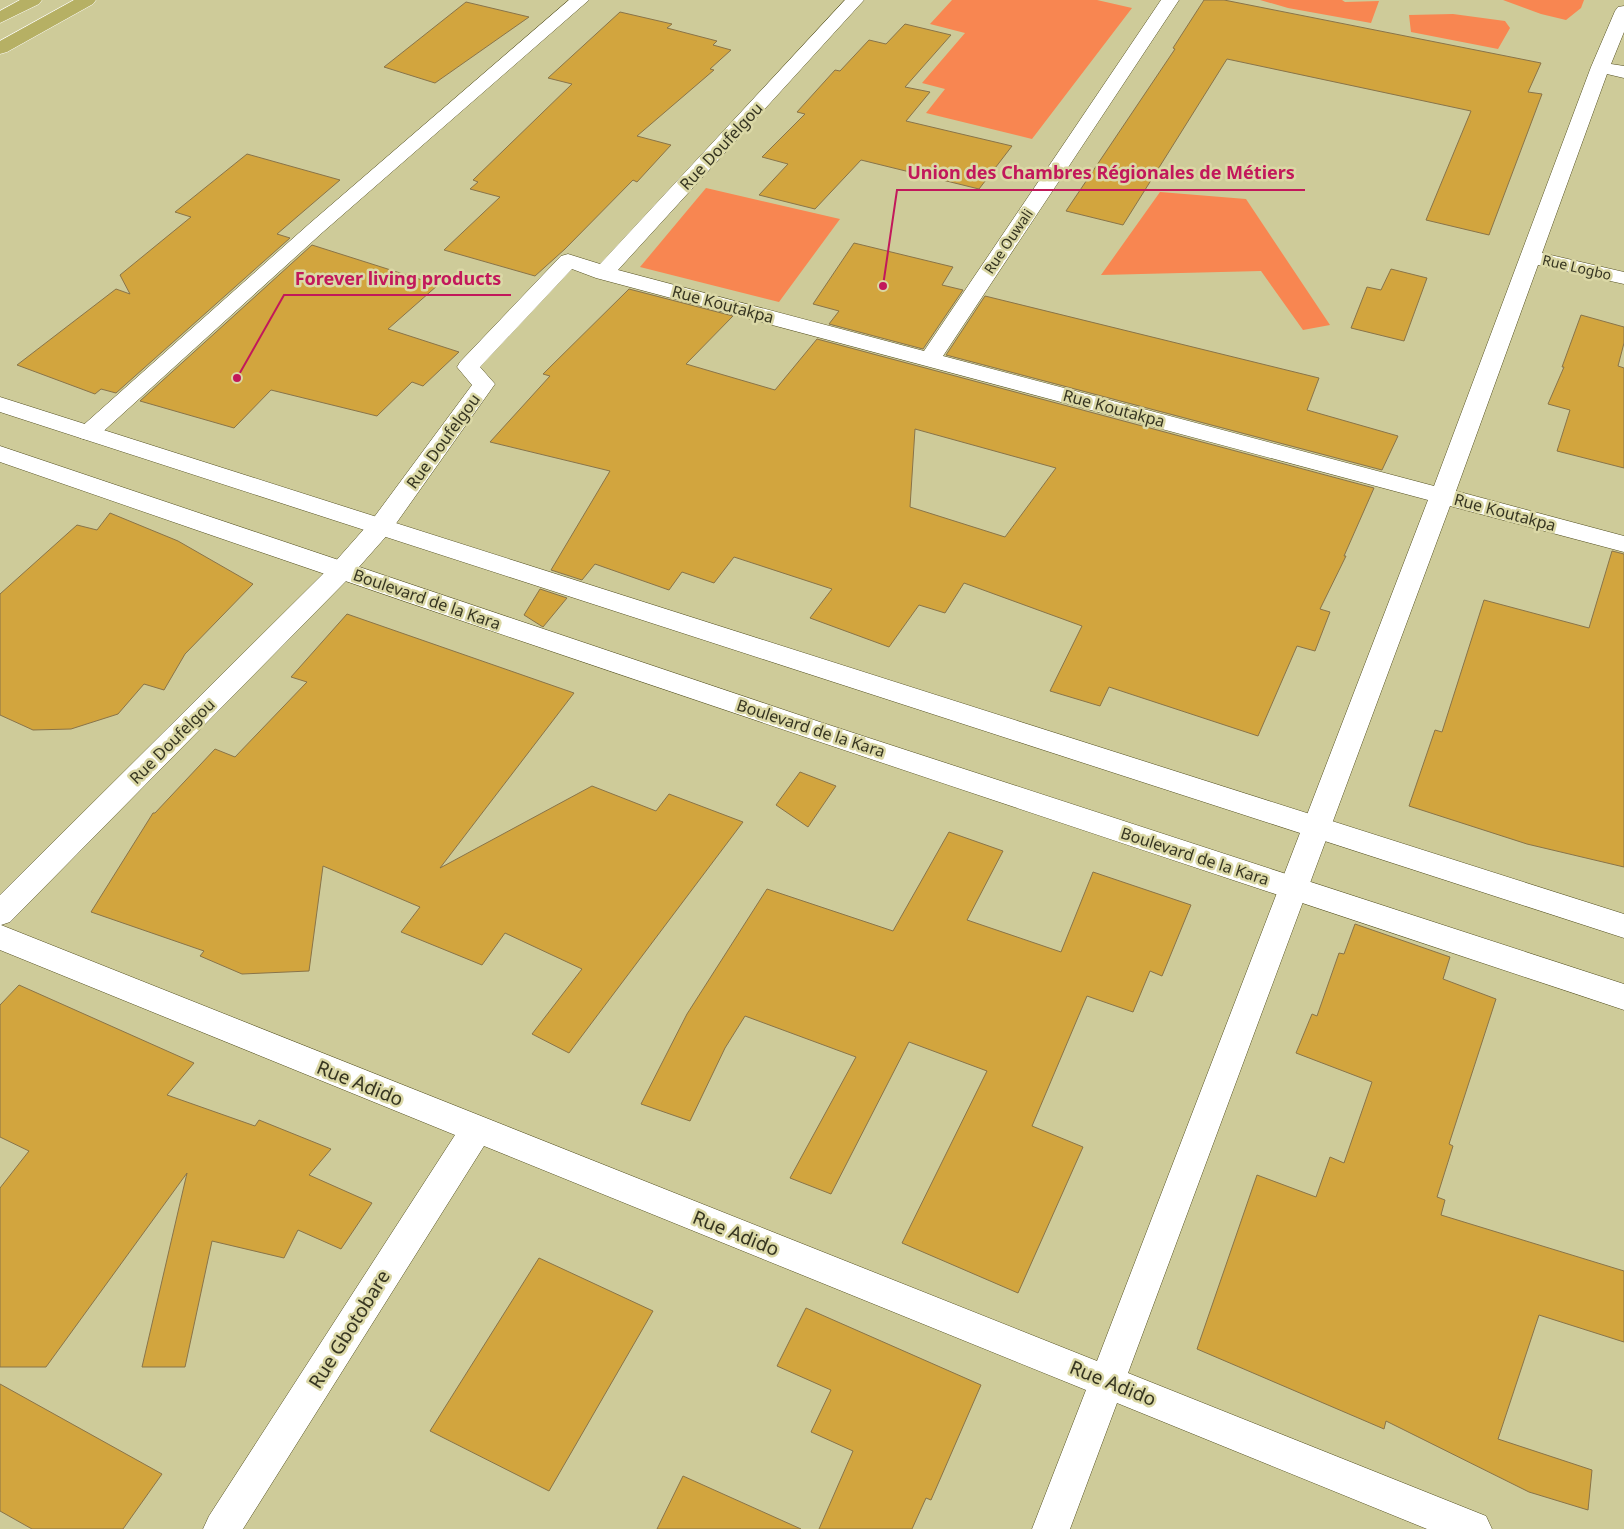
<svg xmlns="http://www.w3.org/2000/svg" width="1624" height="1529" font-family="'Noto Sans',sans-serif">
	<rect width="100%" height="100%" fill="#cecb99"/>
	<!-- green -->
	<path fill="#f88651" d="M952,0H1097L1132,8L1032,139L926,113L945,89L922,83L965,33L930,24Z
		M1260,0H1342L1345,2L1379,1L1371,23L1288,8Z
		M1503,0H1584L1581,8L1566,20L1541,14Z
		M1453,14L1505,21L1510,28L1498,49L1411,32L1409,15Z
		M706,188L840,219L779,302L640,267Z
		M1160,192L1246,199L1330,325L1303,330L1261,271L1101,275Z"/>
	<!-- building -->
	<path fill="#d2a53e" stroke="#897449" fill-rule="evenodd" d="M1204,0H1224L1541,63L1528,92L1542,94L1489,235L1426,220L1471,111L1227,59L1123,225L1066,211L1175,49L1173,48Z
		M466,2L529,17L435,83L384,67Z
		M620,12L672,24L667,28L717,41L713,45L731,50L710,69L714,70L637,136L671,145L637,182L633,180L565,249L535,276L444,250L500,197L470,189L478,182L473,180L572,84L548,78Z
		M905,24L951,35L905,87L930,92L906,121L1012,146L979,189L861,160L815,209L759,195L788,164L762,157L805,114L797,112L835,70L840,71L869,40L886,44Z
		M247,154L340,180L277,234L290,238L116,393L101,389L95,394L17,365L116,289L130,294L120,275L191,217L175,212Z
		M854,243L953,267L942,285L963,290L923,349L829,324L839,311L813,304Z
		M312,245L438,285L388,329L459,352L423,386L412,382L377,416L271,390L234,428L140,401Z
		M1391,269L1427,278L1404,341L1351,328L1367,287L1381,290Z
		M629,289L733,316L686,364L775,390L817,339L1374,488L1344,556H1346L1320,609L1330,612L1315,651L1297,646L1258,736L1109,687L1100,706L1050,691L1082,626L964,583L945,613L919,605L889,647L810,618L832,589L734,557L714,583L682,572L669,590L595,564L582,580L551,570L610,471L490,442L550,376L543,374ZM915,429L1056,468L1005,537L910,507Z
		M985,296L1319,378L1307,410L1398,436L1382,470L946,355Z
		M1581,315L1624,327V343L1618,366L1624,368V468L1557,451L1570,410L1548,404L1564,367H1562Z
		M110,513L178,541L253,584L185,654L164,690L144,684L118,714L71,729L33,730L0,715V594L77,525L97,530Z
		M1612,551L1624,554V867L1527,844L1409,806L1435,730L1442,732L1484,600L1589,628Z
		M540,589L567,598L543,627L524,615Z
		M347,614L574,693L440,868L592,786L656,811L669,794L743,822L569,1053L532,1034L582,969L505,933L482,965L401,932L420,907L323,866L309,971L242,974L200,956L204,951L91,912L153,813H155L215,749L235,757L307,682L291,677Z
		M800,772L836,786L808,827L776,805Z
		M949,832L1003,851L967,920L1061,952L1093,872L1191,905L1162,976L1150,971L1133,1012L1087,996L1032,1126L1083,1147L1018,1293L902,1243L987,1071L909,1042L831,1194L790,1178L856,1057L745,1016L725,1048L690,1121L641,1104L687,1014L767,889L893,931Z
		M1355,924L1450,957L1443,979L1496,999L1449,1144L1453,1146L1437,1197L1445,1200L1441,1215L1624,1271V1342L1539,1315L1498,1439L1592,1470L1588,1510L1529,1492L1386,1421L1384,1429L1197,1349L1257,1175L1316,1197L1330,1157L1344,1163L1372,1082L1296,1053L1312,1014L1317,1016L1339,953L1344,954Z
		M19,985L194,1063L167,1095L255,1126L259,1120L331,1149L309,1175L372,1203L341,1249L298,1230L284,1258L212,1241L185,1367H142L187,1173L46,1367H0V1188L29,1151L0,1137V1005Z
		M539,1258L653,1311L549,1491L430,1431Z
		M806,1308L981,1385L931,1500L926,1498L912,1529H819L853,1451L811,1432L831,1390L777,1366Z
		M0,1384L162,1474L123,1529H32L0,1511Z
		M683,1476L801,1529H657Z"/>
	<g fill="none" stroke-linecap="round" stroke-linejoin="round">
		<!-- minor casing -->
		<g stroke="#545022" stroke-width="1">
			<path id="minor" d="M569,0H589L323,232L96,438L88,440L80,438L76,433L80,428L309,224Z
				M845,0H864L618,270L924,351L1161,0H1179L943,356L1434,486L1591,67L1615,11L1618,7L1624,6V32L1611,64L1624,66V78L1607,74L1542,253L1624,272V284L1538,265L1456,491L1624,536V552L1450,506L1128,1373L1486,1516L1492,1529H1427L1117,1403L1070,1529H1032L1086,1390L484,1146L243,1529H203L209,1516L455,1135L0,950V895L333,564L372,520L472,385L457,367L460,362L561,256L568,254L600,264ZM572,269L596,278L1428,500L1097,1361L1,925L10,922L351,576L390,532L495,384L480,367Z"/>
		</g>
		<!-- secondary casing -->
		<g stroke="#545022" stroke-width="1">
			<path id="secondary" d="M0,397L1624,914V938L0,412Z
				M0,446L820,722L1624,984V1010C1082,830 540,650 0,462Z"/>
		</g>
		<!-- trunk casing -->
		<g stroke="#fff" stroke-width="1">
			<path id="trunk" d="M20,0H42L39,4L0,23V11Z
				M74,0H96L93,4L7,52L0,54V41Z"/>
		</g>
		<!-- minor -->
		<use href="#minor" fill="#fff" fill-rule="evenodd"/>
		<!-- secondary -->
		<use href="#secondary" fill="#fff" fill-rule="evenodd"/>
		<!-- trunk -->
		<use href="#trunk" fill="#b6b064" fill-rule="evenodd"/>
	</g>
	<g text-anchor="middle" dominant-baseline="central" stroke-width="5" stroke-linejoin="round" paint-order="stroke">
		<!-- far-street labels -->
		<g font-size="14" fill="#363521" stroke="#dbd8a6">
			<text transform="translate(1008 241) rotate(-56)">Rue Ouwali</text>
			<text transform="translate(1577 267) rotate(13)">Rue Logbo</text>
		</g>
		<!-- street labels -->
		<g font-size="16" fill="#363521" stroke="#dbd8a6">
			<text transform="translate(721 146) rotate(-47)">Rue Doufelgou</text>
			<text transform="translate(723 304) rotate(15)">Rue Koutakpa</text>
			<text transform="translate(1114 408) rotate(15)">Rue Koutakpa</text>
			<text transform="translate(443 441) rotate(-54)">Rue Doufelgou</text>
			<text transform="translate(1505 512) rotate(15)">Rue Koutakpa</text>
			<text transform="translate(427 599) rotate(19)">Boulevard de la Kara</text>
			<text transform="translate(811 728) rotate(18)">Boulevard de la Kara</text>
			<text transform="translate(172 741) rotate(-45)">Rue Doufelgou</text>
			<text transform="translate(1195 856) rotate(18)">Boulevard de la Kara</text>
		</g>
		<!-- near-street labels -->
		<g font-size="19" fill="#363521" stroke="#dbd8a6">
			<text transform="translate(360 1083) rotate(22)">Rue Adido</text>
			<text transform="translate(736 1233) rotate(22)">Rue Adido</text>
			<text transform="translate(349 1329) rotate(-58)">Rue Gbotobare</text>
			<text transform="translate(1113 1383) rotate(22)">Rue Adido</text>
		</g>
	</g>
	<!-- callouts -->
	<path fill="none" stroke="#c2185b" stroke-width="2" d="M883 286L897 190H1305M237 378L284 295H511"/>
	<g fill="#c2185b" stroke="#dbd8a6" stroke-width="2">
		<circle cx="883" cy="286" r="5"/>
		<circle cx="237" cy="378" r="5"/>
	</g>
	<g font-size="18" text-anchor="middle" font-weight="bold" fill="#c2185b" stroke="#dbd8a6" stroke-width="5" stroke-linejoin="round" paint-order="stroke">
		<text x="1101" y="179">Union des Chambres Régionales de Métiers</text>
		<text x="398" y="285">Forever living products</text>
	</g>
</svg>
